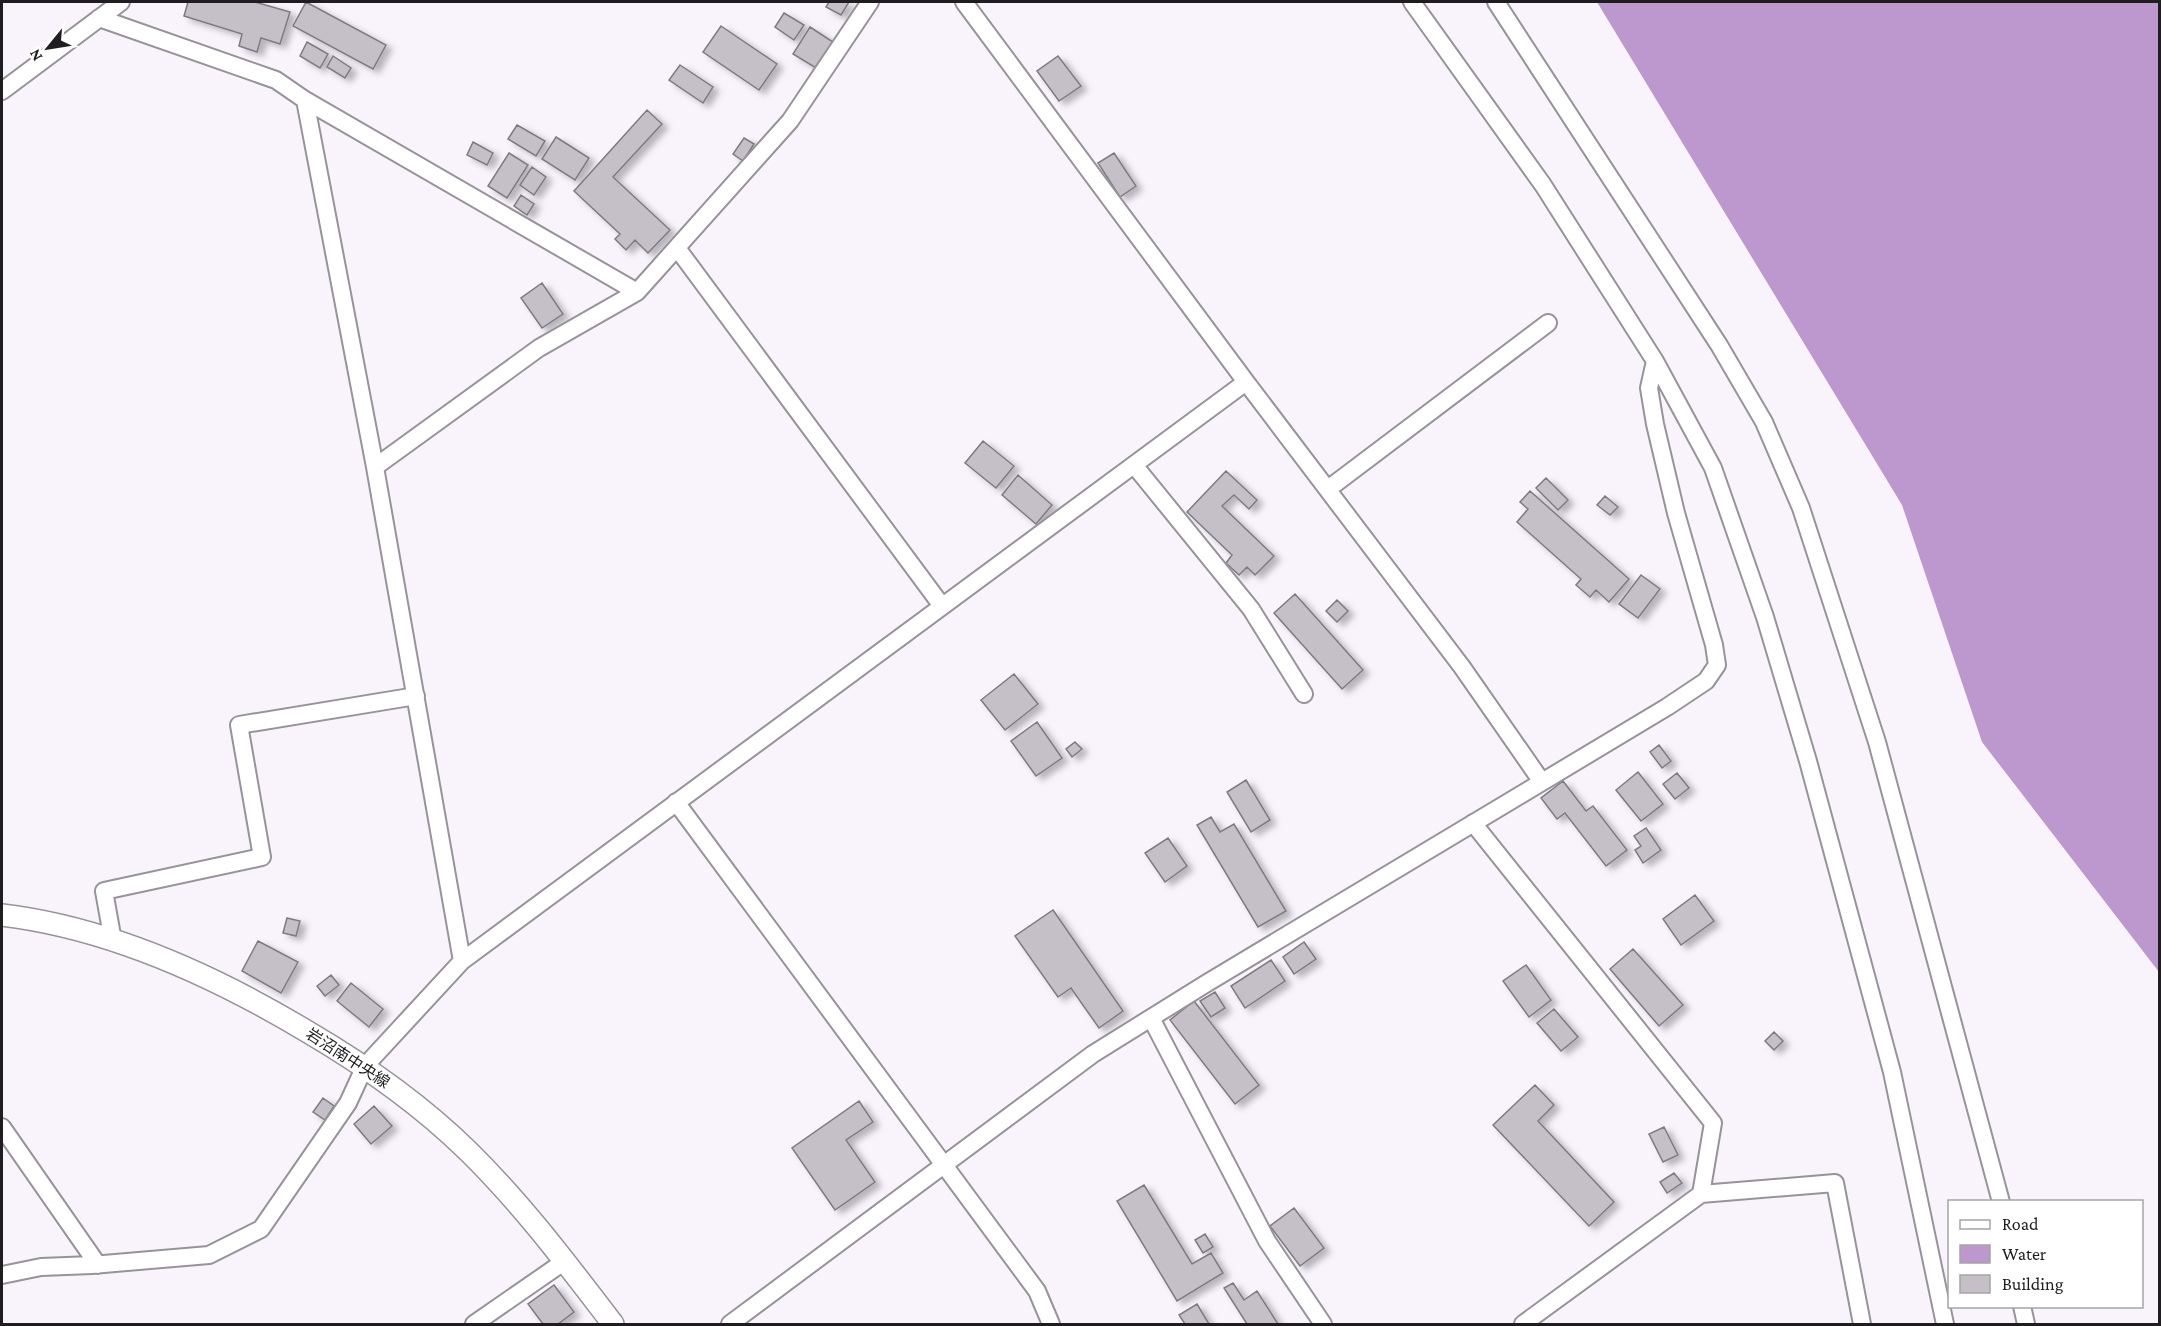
<svg xmlns="http://www.w3.org/2000/svg" width="2161" height="1326" font-family="'Crimson Pro','Noto Sans JP',serif">
	<defs>
		<filter id="shadow"><feDropShadow dx="6" dy="4" stdDeviation="3" flood-color="#0004"/></filter>
	</defs>
	<rect width="100%" height="100%" fill="#f9f4fc"/>
	<!-- water -->
	<path fill="#bc98cf" d="M1597,2H2159V972L1982,742L1902,505Z"/>
	<!-- building -->
	<path fill="#c5bfc8" stroke="#7f7a82" stroke-width="1.5" filter="url(#shadow)" d="M188,2H255L290,12L280,44L261,38L257,52L239,46L242,34L184,16Z
		M306,2L386,45L373,69L293,26Z
		M829,2H849L841,15L826,7Z
		M784,13L804,25L794,40L775,27Z
		M721,26L777,64L759,90L703,52Z
		M810,27L833,42L816,68L793,54Z
		M307,42L328,54L320,68L300,56Z
		M333,56L351,68L345,78L327,67Z
		M1058,56L1081,86L1059,101L1037,71Z
		M680,65L713,87L703,103L669,80Z
		M647,110L662,124L613,177L670,230L648,253L635,240L626,250L615,239L620,234L574,191Z
		M517,125L545,141L536,156L508,139Z
		M556,137L589,158L575,180L542,159Z
		M744,138L754,144L743,161L733,154Z
		M473,142L493,153L487,165L467,155Z
		M509,153L528,165L507,198L488,186Z
		M1114,153L1136,186L1120,197L1098,163Z
		M532,167L546,177L534,195L520,185Z
		M521,195L534,204L527,215L514,206Z
		M542,283L563,314L542,328L521,298Z
		M983,441L1014,466L996,488L965,463Z
		M1226,471L1257,500L1249,509L1234,495L1222,506L1274,556L1255,575L1247,567L1239,575L1226,563L1232,555L1187,512Z
		M1018,475L1052,505L1036,524L1002,495Z
		M1546,478L1568,500L1558,510L1536,488Z
		M1530,491L1629,579L1609,602L1596,590L1590,597L1576,585L1581,579L1517,522L1528,509L1520,502Z
		M1605,496L1618,507L1610,515L1597,505Z
		M1641,575L1660,589L1638,618L1619,604Z
		M1295,594L1363,670L1342,689L1274,613Z
		M1337,600L1348,611L1337,622L1326,611Z
		M1014,674L1038,704L1005,730L981,700Z
		M1037,722L1062,758L1036,776L1011,741Z
		M1075,742L1082,749L1072,757L1066,749Z
		M1659,745L1671,761L1662,768L1650,752Z
		M1638,772L1663,804L1641,821L1616,790Z
		M1677,773L1689,788L1675,799L1663,784Z
		M1246,780L1270,820L1251,832L1227,792Z
		M1563,781L1586,811L1593,806L1627,850L1606,866L1565,813L1557,819L1541,798Z
		M1211,817L1220,832L1234,824L1286,911L1258,927L1197,825Z
		M1646,828L1661,850L1643,863L1635,850L1641,846L1634,836Z
		M1168,838L1187,866L1165,882L1145,853Z
		M1695,895L1714,921L1681,945L1663,919Z
		M1053,910L1123,1011L1099,1028L1071,988L1058,997L1015,936Z
		M287,918L300,921L296,936L283,933Z
		M258,941L298,962L281,993L242,971Z
		M1304,942L1316,959L1294,974L1283,957Z
		M1633,949L1683,1005L1659,1026L1610,969Z
		M1271,960L1285,981L1245,1008L1231,986Z
		M1526,965L1551,1000L1529,1017L1503,981Z
		M331,975L339,985L325,996L317,986Z
		M351,983L383,1009L369,1027L337,1001Z
		M1215,992L1225,1008L1211,1017L1200,1001Z
		M1194,1001L1259,1085L1235,1104L1170,1020Z
		M1554,1009L1578,1037L1561,1051L1537,1023Z
		M1774,1032L1783,1041L1774,1050L1765,1041Z
		M1535,1085L1554,1105L1538,1121L1614,1202L1589,1226L1493,1125Z
		M323,1098L334,1106L325,1120L313,1112Z
		M859,1101L873,1122L846,1140L875,1182L835,1210L792,1148Z
		M374,1106L392,1126L371,1144L354,1124Z
		M1664,1127L1678,1155L1663,1162L1649,1134Z
		M1674,1173L1682,1183L1667,1193L1660,1182Z
		M1144,1185L1192,1264L1211,1253L1223,1273L1177,1301L1117,1201Z
		M1294,1208L1324,1248L1300,1266L1270,1226Z
		M1205,1234L1213,1247L1203,1253L1195,1240Z
		M1233,1283L1244,1300L1257,1291L1278,1324H1247L1224,1288Z
		M554,1285L574,1312L558,1324H543L528,1304Z
		M1197,1304L1209,1324H1185L1179,1315Z"/>
	<g fill="none" stroke-linecap="round" stroke-linejoin="round">
		<!-- minor casing -->
		<g stroke="#98929b" stroke-width="20">
			<path id="minor" d="M964,2L1246,382L1462,667L1542,782
				M1412,2L1543,185L1655,361L1713,468L1765,617L1808,761L1892,1072L1945,1324
				M1496,2L1719,345L1764,422L1801,508L1877,742L2001,1202
				M99,18L276,80L305,100L637,292
				M2,91L121,2
				M305,100L375,467L462,961
				M677,248L942,606
				M1134,465L1251,609L1304,694
				M375,467L539,348L637,292L790,121L870,2
				M1328,489L1548,323
				M676,802L1037,1291L1051,1324
				M1473,823L1713,1123L1701,1194L1523,1324
				M113,941L104,891L262,857L239,725L416,696
				M1151,1018L1267,1241L1323,1324
				M2,1127L98,1265
				M1701,1194L1835,1183L1862,1324
				M2,1275L41,1267L92,1265L209,1255L261,1229L348,1103L365,1066L462,961L1246,382
				M2022,1306L2026,1324
				M474,1324L565,1261
				M730,1324L1093,1054L1207,983L1667,707L1706,681L1717,665L1714,645L1676,513L1655,424L1649,388L1655,361"/>
		</g>
		<!-- tertiary casing -->
		<g stroke="#98929b" stroke-width="24">
			<path id="tertiary" d="M2,915C111,928 215,976 308,1032C366,1066 420,1104 468,1151C522,1204 567,1264 613,1324"/>
		</g>
		<!-- minor -->
		<use href="#minor" stroke="#fff" stroke-width="16"/>
		<!-- tertiary -->
		<use href="#tertiary" stroke="#fff" stroke-width="21"/>
	</g>
	<g text-anchor="middle" dominant-baseline="central" stroke-width="4.5" stroke-linejoin="round" paint-order="stroke">
		<!-- street labels -->
		<g font-size="16" fill="#1f1d20" stroke="#fff">
			<text transform="translate(348 1058) rotate(33)">岩沼南中央線</text>
		</g>
	</g>
	<!-- border -->
	<rect width="2161" height="1326" fill="none" stroke="#1f1d20" stroke-width="6"/>
	<!-- legend -->
	<rect x="1948" y="1200" width="195" height="108" fill="#ffffff" stroke="#a5a5a6" stroke-width="1.5"/>
	<rect x="1960" y="1220" width="30" height="9" fill="#ffffff" stroke="#a5a5a6" stroke-width="1.5"/>
	<text x="2002" y="1230" font-size="18" fill="#1f1d20">Road</text>
	<rect x="1960" y="1245" width="30" height="18" fill="#bc98cf" stroke="#a5a5a6" stroke-width="1.5"/>
	<text x="2002" y="1260" font-size="18" fill="#1f1d20">Water</text>
	<rect x="1960" y="1275" width="30" height="18" fill="#c5bfc8" stroke="#a5a5a6" stroke-width="1.5"/>
	<text x="2002" y="1290" font-size="18" fill="#1f1d20">Building</text>
	<!-- north arrow -->
	<g transform="translate(48 48) rotate(240)" stroke="#ffffff" stroke-width="4.5" paint-order="stroke">
	<path d="M0-4.5L10 22L0 15L-10 22Z" fill="#1f1d20"/>
	<text y="-9" font-size="16" font-weight="bold" text-anchor="middle" fill="#1f1d20">N</text>
	</g>
</svg>
